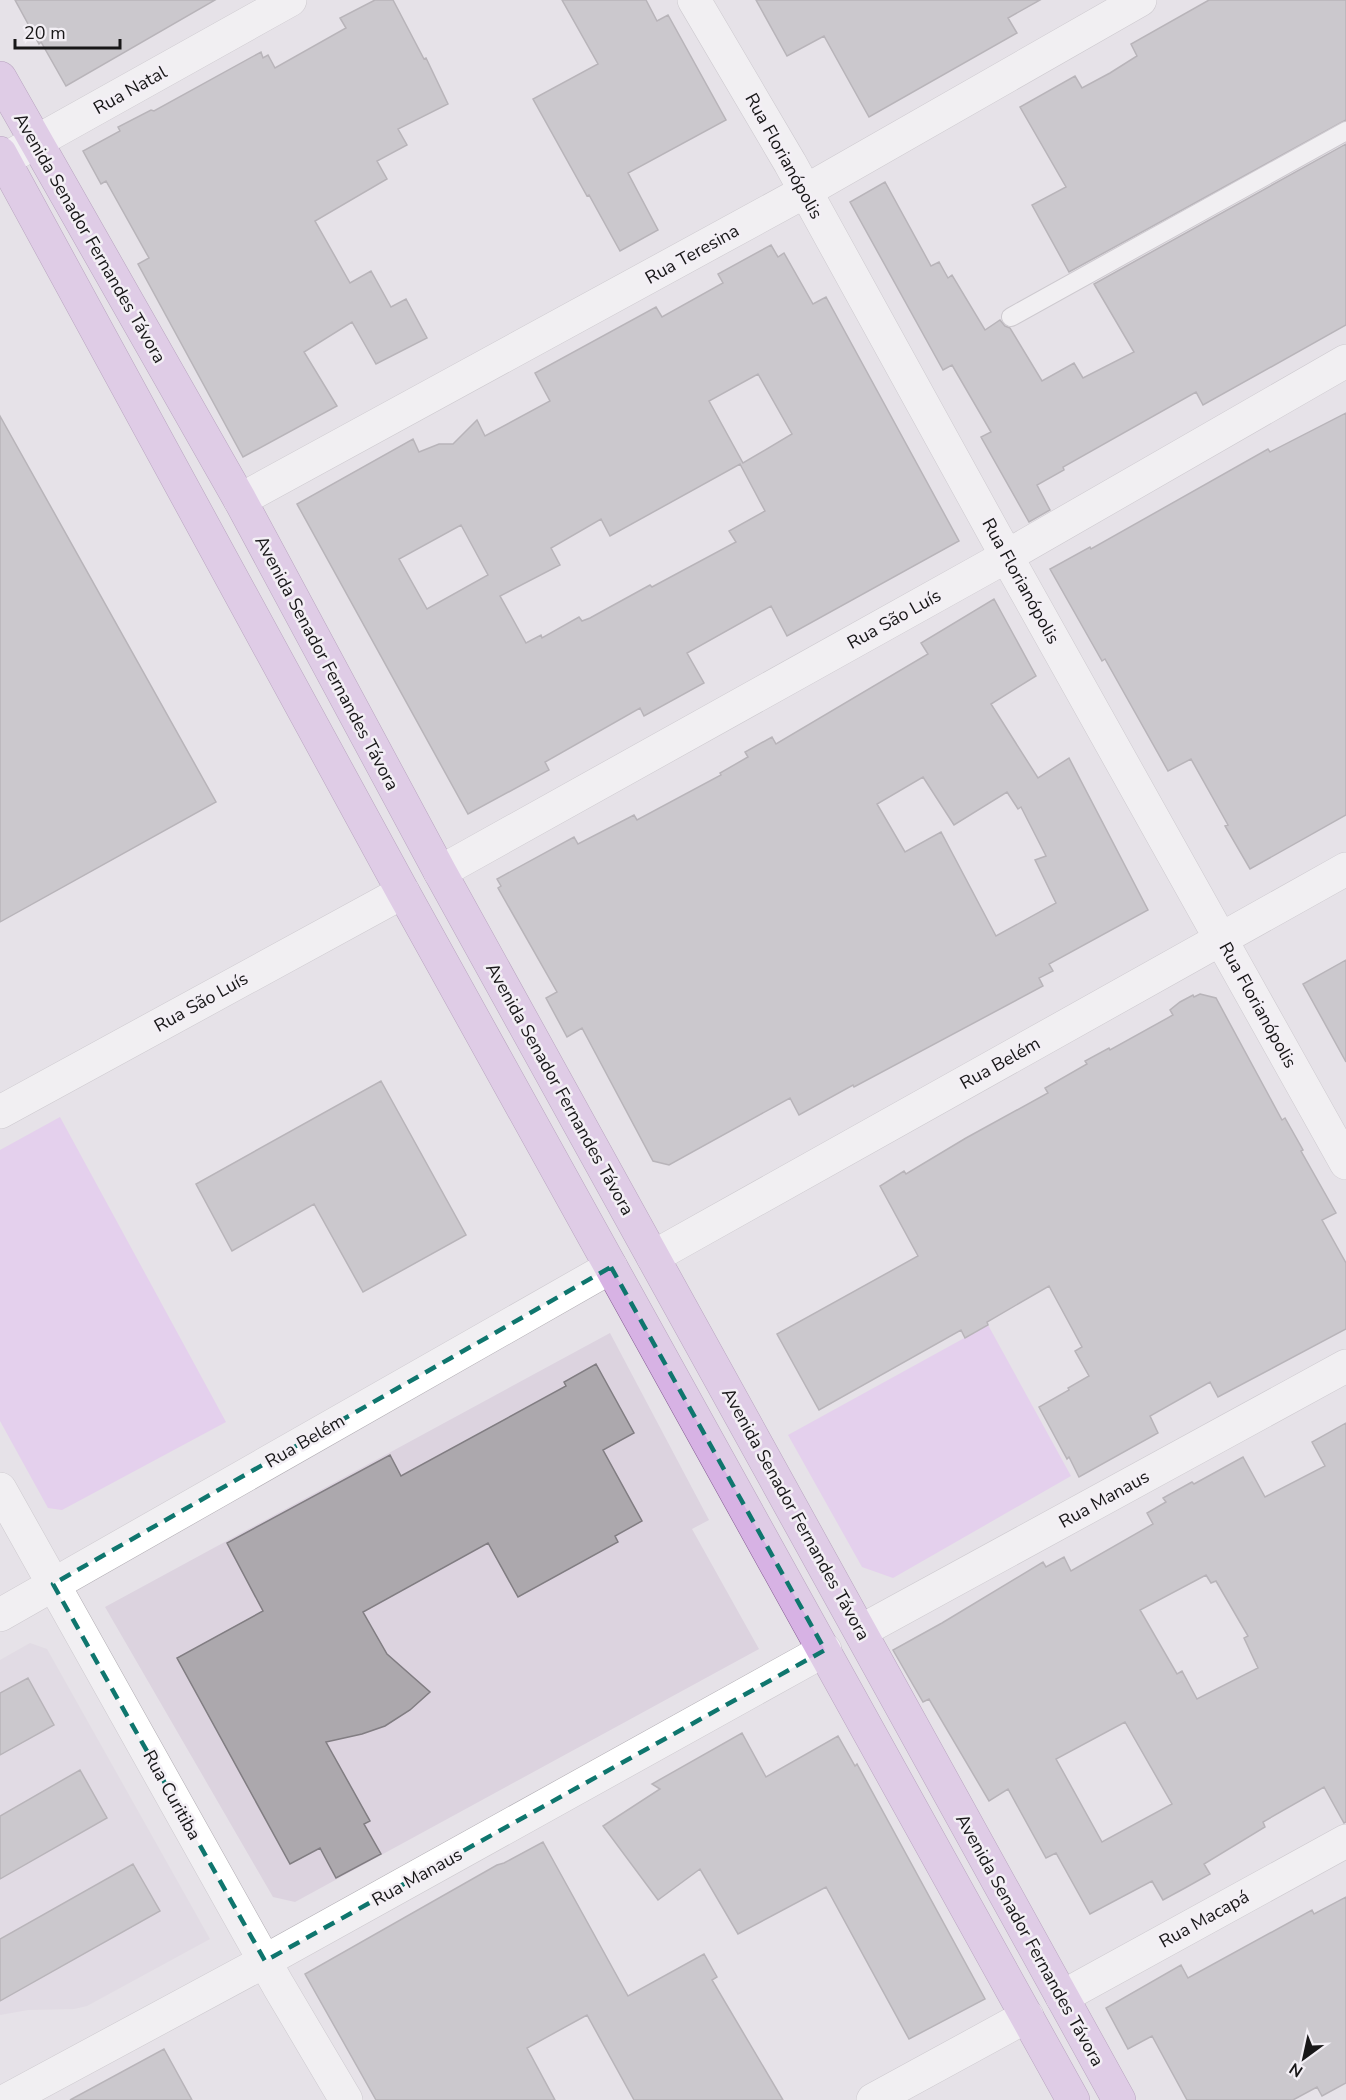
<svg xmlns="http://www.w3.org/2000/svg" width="1346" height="2100" font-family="'Nunito Sans',sans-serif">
	<rect width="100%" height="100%" fill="#e6e2e8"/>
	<!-- built -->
	<path fill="#dcd3df" d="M610,1333L709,1520L692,1529L759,1649L295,1902L273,1897L105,1607Z
		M30,1643L47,1649L210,1939L87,2006L74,2009L28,2010L0,2015V1660Z"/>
	<!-- green -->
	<path fill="#e3baf3" d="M60,1117L226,1422L62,1510L48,1508L0,1421V1150Z
		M988,1325L1071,1476L893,1578L862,1567L788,1435Z"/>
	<!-- building -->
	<path fill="#aca8ad" stroke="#817d82" stroke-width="1.5" fill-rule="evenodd" d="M15,0H215L66,86L41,42L39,44Z
		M375,0H393L424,59L426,58L448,104L398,129L407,145L377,161L387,179L315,221L350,283L371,271L391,307L406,299L427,338L376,364L352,322L304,352L337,406L243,457L138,264L149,258L106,181L101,184L83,151L120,131L118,127L151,110L154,111L261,52L263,58L268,55L275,68L346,28L340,18Z
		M562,0H646L657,21L668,15L726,120L628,173L658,230L620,251L589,195L587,196L533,99L598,64Z
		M756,0H1040L1008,18L1017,33L869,117L824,36L787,56Z
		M1209,0H1346V120L1069,272L1032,205L1066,187L1020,107L1075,76L1082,88L1110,73L1137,56L1131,44Z
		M1346,144V325L1203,405L1196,392L1063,467L1064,470L1037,485L1050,510L1029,522L981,437L991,432L952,365L943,370L850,202L885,182L931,266L939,262L948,278L952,275L985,330L1000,320L1005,326L1010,328L1042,381L1074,363L1083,378L1134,352L1094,284Z
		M771,245L778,257L784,253L813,304L826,297L959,541L787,636L771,606L687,653L704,683L644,716L640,708L545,762L549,770L468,814L297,504L413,439L419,452L439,444H453L477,420L485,436L550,401L535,373L656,307L662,317L723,283L718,274ZM758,374L792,434L743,463L709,401ZM740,464L765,511L729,531L736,542L652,587L650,585L590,618L582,621L579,617L542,638L541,635L526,643L500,596L560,565L551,548L601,519L610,536ZM461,525L488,575L427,609L399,559Z
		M1346,413V815L1250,869L1225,826L1228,825L1191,759L1168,771L1105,659L1102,661L1050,569L1090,547L1091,549L1268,449L1270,452Z
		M0,416L216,802L0,922Z
		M994,599L1036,676L991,704L1038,778L1069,758L1148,910L1049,964L1053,971L1039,978L1043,986L854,1087L853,1085L799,1115L790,1098L669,1165L653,1161L582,1028L567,1037L546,998L557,992L498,888L501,886L497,879L574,837L578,844L634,815L637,820L721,775L720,773L748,757L745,752L772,737L776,744L928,654L921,643ZM923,777L954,825L1007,792L1018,809L1021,807L1046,856L1035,860L1056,903L996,936L941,832L905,852L877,804Z
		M1346,960V1062L1303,984Z
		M1200,994L1216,998L1282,1120L1285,1118L1303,1150L1301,1151L1336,1213L1322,1220L1346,1263V1329L1218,1397L1210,1382L1150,1416L1158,1433L1079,1477L1069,1457L1067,1459L1039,1407L1069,1390L1068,1388L1089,1376L1075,1351L1082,1347L1049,1286L987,1322L988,1325L965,1338L961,1330L819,1410L777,1334L918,1256L880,1186L904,1171L906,1174L966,1138L1048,1093L1045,1088L1087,1064L1085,1061L1109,1048L1110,1050L1173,1015L1170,1010L1180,1002L1193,995L1194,997Z
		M381,1081L466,1235L363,1292L314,1204L232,1251L196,1184Z
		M596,1364L634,1433L603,1450L642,1521L615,1536L618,1542L518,1597L488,1543L363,1612L387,1654L430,1692L410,1710L385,1726L362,1734L326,1742L370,1821L364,1824L381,1854L336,1878L320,1848L290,1864L177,1658L263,1611L227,1543L390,1455L401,1476L566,1386L564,1382Z
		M1346,1423V1822L1344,1823L1324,1787L1263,1822L1265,1827L1204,1864L1210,1874L1185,1888L1163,1900L1152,1881L1090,1914L1056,1853L1046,1858L1008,1789L989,1801L929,1699L923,1702L893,1650L942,1623L1043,1562L1046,1567L1064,1557L1071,1571L1153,1524L1147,1513L1166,1502L1163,1498L1192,1482L1194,1484L1243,1457L1265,1497L1325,1466L1312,1442ZM1206,1575L1211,1583L1216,1581L1248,1636L1244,1638L1258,1668L1197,1699L1182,1671L1177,1674L1140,1610ZM1125,1722L1172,1804L1102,1842L1056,1759Z
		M28,1678L54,1725L0,1755V1693Z
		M742,1733L766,1777L838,1736L855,1766L857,1764L985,1999L909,2039L826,1887L738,1934L700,1869L658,1900L603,1826L660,1789L652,1784Z
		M80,1770L107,1818L0,1879V1816Z
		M543,1842L628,1996L704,1954L717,1977L712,1980L783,2100H634L587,2015L527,2048L555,2100H376L305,1974L497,1865L504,1863Z
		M133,1864L160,1911L0,2001V1939Z
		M1346,1897V2083L1322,2096L1317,2087L1293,2100H1187L1152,2036L1128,2049L1106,2008L1181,1965L1188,1978L1312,1910L1314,1914Z
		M164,2049L192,2100H70Z"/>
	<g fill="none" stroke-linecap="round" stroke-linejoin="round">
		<!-- lane casing -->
		<g stroke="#b0acb2" stroke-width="20">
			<path id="lane" d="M1011,317L1346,131"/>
		</g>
		<!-- street casing -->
		<g stroke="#b0acb2" stroke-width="34">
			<path id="street" d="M694,0L790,163L1017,575L1346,1163
				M0,162L290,0
				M240,500L804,192L1140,0
				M440,872L1007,556L1346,361
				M0,1112L403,892
				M653,1257L1346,869
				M0,1489L278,1985L346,2100
				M0,1615L611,1267
				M861,1631L1346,1366
				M1062,1997L1346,1841
				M7,2100L265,1961L825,1650
				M873,2100L1027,2016"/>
		</g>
		<!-- primary casing -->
		<g stroke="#835a91" stroke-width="34">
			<path id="primary" d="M0,78L240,500L440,872L1119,2100
				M0,153L403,892L1073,2100"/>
		</g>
		<!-- lane -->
		<use href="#lane" stroke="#fff" stroke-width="18"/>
		<!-- street -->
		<use href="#street" stroke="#fff" stroke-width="33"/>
		<!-- primary -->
		<use href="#primary" stroke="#d7b2e4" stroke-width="33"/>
	</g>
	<!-- marked area -->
	<path d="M0 0H1346V2100H0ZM611,1267L825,1650L265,1961L53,1584Z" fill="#e6e2e8" fill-opacity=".55" fill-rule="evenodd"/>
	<path fill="none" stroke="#0f766e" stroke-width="4.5" stroke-dasharray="12 8" stroke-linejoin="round" d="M611,1267L825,1650L265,1961L53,1584Z"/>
	<g text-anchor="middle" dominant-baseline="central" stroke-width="5" stroke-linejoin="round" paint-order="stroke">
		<!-- street labels -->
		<g font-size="18" fill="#181718" stroke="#f3eff5">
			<text transform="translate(130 90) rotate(-29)">Rua Natal</text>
			<text transform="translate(784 156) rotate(61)">Rua Florianópolis</text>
			<text transform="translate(90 238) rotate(60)">Avenida Senador Fernandes Távora</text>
			<text transform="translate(692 254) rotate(-29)">Rua Teresina</text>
			<text transform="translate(1021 581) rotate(61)">Rua Florianópolis</text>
			<text transform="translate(894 619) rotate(-29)">Rua São Luís</text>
			<text transform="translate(327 663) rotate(62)">Avenida Senador Fernandes Távora</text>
			<text transform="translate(201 1002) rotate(-29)">Rua São Luís</text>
			<text transform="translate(1258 1005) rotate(61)">Rua Florianópolis</text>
			<text transform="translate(1000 1063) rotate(-29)">Rua Belém</text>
			<text transform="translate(560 1089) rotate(61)">Avenida Senador Fernandes Távora</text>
			<text transform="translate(305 1441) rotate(-30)">Rua Belém</text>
			<text transform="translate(1104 1499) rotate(-29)">Rua Manaus</text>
			<text transform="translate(796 1514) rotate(61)">Avenida Senador Fernandes Távora</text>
			<text transform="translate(172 1795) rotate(61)">Rua Curitiba</text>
			<text transform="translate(417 1877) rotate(-29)">Rua Manaus</text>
			<text transform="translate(1204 1919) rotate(-29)">Rua Macapá</text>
			<text transform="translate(1030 1940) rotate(61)">Avenida Senador Fernandes Távora</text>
		</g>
	</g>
	<!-- north arrow -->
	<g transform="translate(1304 2058) rotate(213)" stroke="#f3eff5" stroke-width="4.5" paint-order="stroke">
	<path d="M0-4.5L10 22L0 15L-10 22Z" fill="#181718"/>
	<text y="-9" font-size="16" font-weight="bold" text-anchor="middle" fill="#181718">N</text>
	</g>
	<!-- scale -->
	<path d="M15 39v9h105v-9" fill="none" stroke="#181718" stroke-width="3"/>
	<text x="24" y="39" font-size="18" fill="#181718" stroke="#f3eff5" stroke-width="4.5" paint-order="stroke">20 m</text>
</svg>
